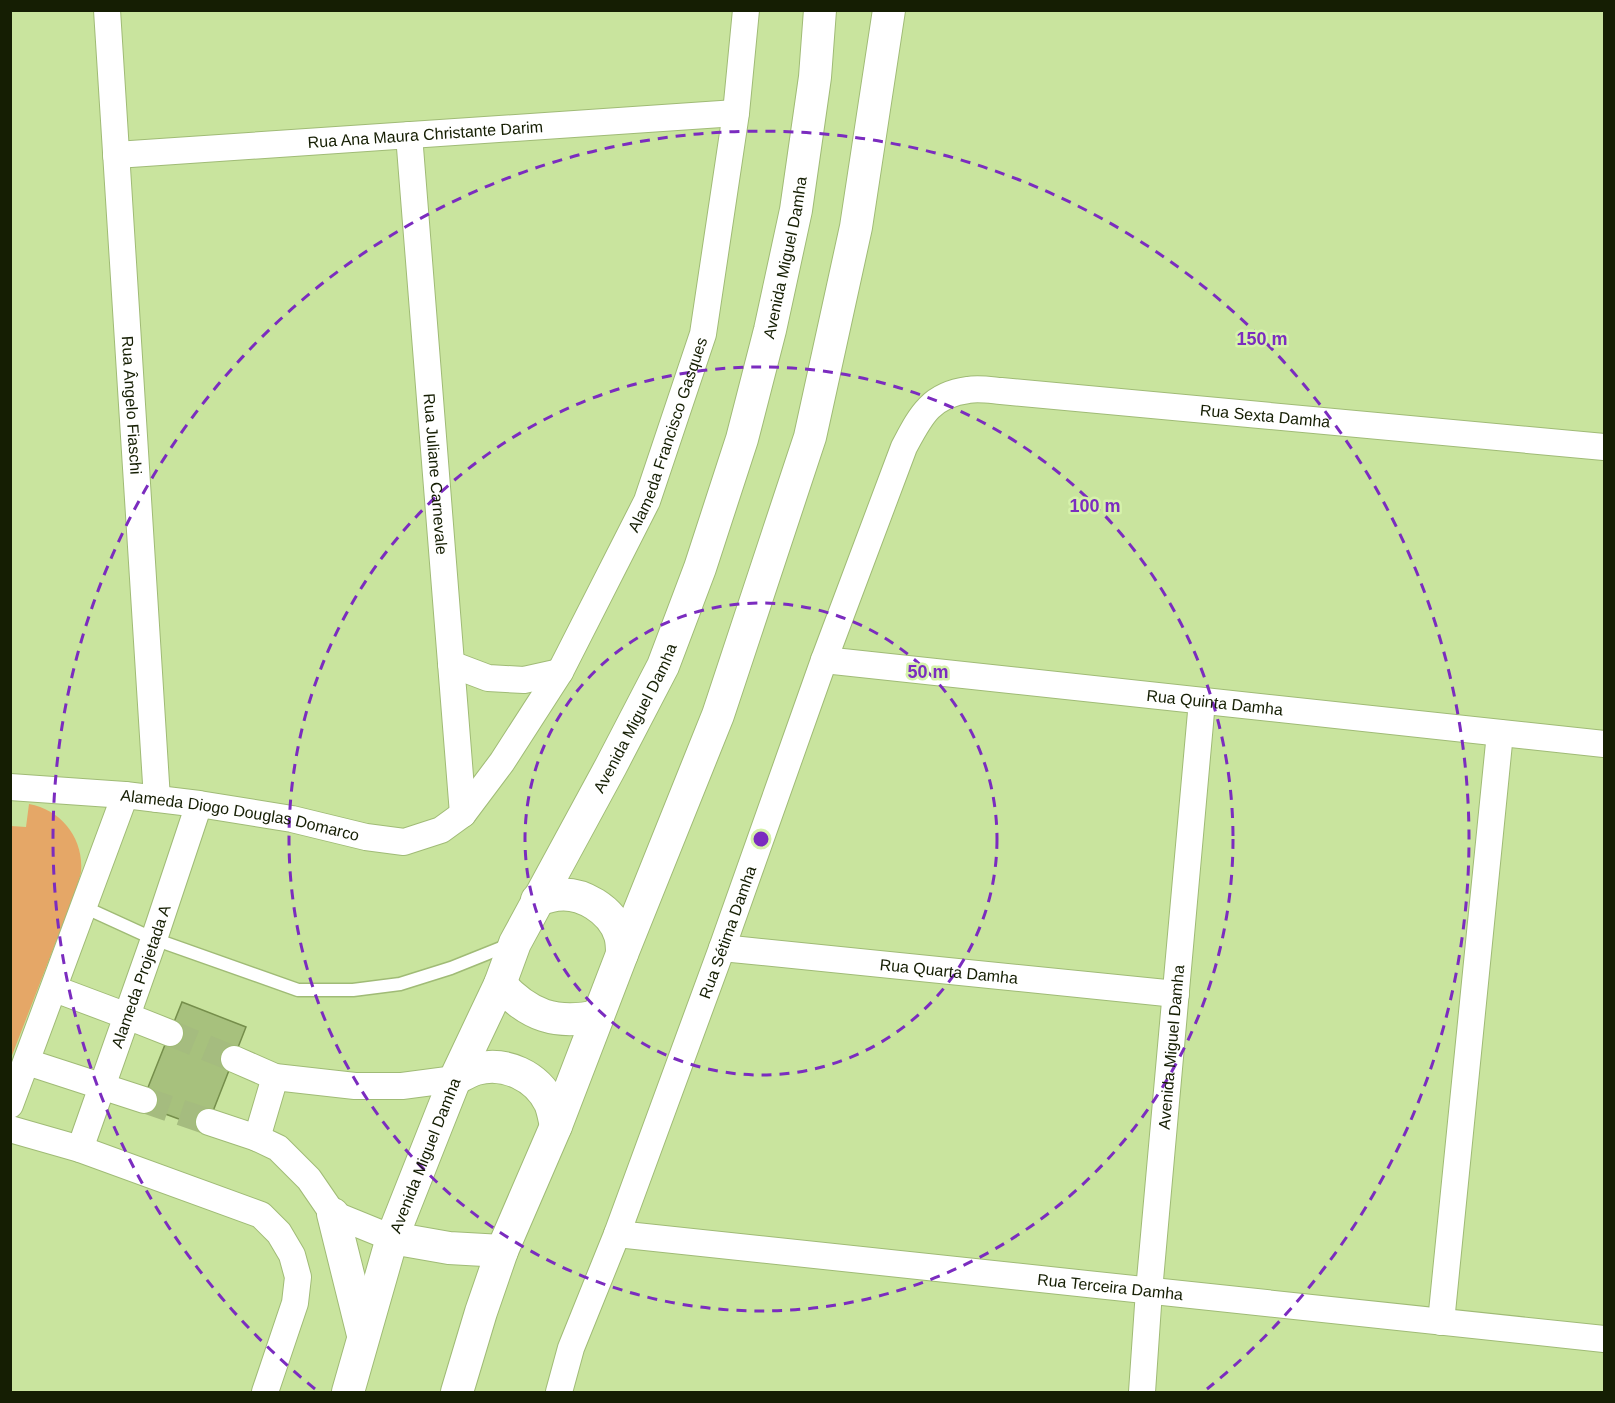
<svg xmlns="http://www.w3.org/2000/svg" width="1615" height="1403" font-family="Arial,sans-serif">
	<rect width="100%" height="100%" fill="#c9e49e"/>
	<!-- green -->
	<path fill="#e5a767" d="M29,804C62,810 84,839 81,872C80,878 77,884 76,890L11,1058V826L26,827Z"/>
	<!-- building -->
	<path fill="#a7c17d" stroke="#758e4b" stroke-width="1.5" d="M182,1002L246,1027L206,1129L141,1105Z"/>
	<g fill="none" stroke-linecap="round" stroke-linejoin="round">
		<!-- minor-tunnel -->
		<path stroke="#a5bc7f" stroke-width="26" stroke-dasharray="26 13" stroke-linecap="butt" d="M170,1033L234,1059
			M144,1100L209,1122"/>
		<!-- service casing -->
		<g stroke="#a0bb76" stroke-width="15">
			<path id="service" d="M84,907L154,939L298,990H353L400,984L451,968L511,944"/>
		</g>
		<!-- minor casing -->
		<g stroke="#a0bb76" stroke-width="28">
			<g id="minor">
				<path id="s1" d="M107,10L157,799"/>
				<path id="s2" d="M409,135L463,814"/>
				<path id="s3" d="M116,155L736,113"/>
				<path id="s4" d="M824,660L1604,744"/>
				<path d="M451,664L488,678L524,680L560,672"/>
				<path id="s5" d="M10,787L125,795L199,804L292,819L366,837L404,842L441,830L463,814L502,762L560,672L647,501L703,334L736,113L746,10"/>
				<path id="s6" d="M722,948L1176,994"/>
				<path d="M55,989L127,1016L170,1033"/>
				<path d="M234,1059L275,1077L355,1086H402L455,1079"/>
				<path d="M27,1062L144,1100"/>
				<path d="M10,1105L125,795"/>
				<path d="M209,1122L257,1138L278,1148L309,1179L333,1214L392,1238"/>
				<path d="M10,1129L80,1149L261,1215L279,1233L292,1255L298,1277L295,1303L265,1392"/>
				<path d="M257,1138L275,1077"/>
				<path id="s7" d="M80,1149L154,939L199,804"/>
				<path id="s8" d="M617,1234L1604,1339"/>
				<path d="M1441,1322L1500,733"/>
				<path id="s9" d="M559,1392L571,1348L617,1234L722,948L824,660L904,447C920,417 930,395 968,390C978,388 990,390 1001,391L1604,447"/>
				<path id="s10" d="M1142,1392L1149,1291L1202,701"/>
			</g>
		</g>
		<!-- tertiary casing -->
		<g stroke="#a0bb76" stroke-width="34">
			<g id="tertiary">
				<path d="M537,900C543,898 550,896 556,895C582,891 612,910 620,935C622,941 622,948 622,954"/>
				<path d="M500,984C529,1016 556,1025 598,1016"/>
				<path d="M455,1079C461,1076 469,1071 476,1069C505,1061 537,1076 550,1103C553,1110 554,1118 556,1126"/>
				<path d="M333,1214L363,1335"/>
				<path d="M392,1238L449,1248L502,1251"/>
				<path id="s11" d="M348,1392L392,1238L455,1079L500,984L515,943L611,766L663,666L700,568L742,439L770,330L796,210L815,77L820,10"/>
				<path d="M457,1392L481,1312L502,1251L556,1126L622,954L718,715L810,437L856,227L889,10"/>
			</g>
		</g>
		<!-- service -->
		<use href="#service" stroke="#fff" stroke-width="12"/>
		<!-- minor -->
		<use href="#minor" stroke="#fff" stroke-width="26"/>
		<!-- tertiary -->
		<use href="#tertiary" stroke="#fff" stroke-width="32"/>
	</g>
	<!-- distance rings -->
	<g fill="none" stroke="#7b2cbf" stroke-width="3" stroke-dasharray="10 8">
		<circle cx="761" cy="839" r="236"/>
		<circle cx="761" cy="839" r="472"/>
		<path d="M315 1389A708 708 0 1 1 1207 1389"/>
	</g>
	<g text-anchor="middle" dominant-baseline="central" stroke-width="5" stroke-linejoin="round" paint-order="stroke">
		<!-- street labels -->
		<g font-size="16" fill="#151e03" stroke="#d6f2ab">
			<text stroke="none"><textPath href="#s3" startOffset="310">Rua Ana Maura Christante Darim</textPath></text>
			<text stroke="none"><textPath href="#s11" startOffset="1221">Avenida Miguel Damha</textPath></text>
			<text stroke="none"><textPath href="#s1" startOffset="396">Rua Ângelo Fiaschi</textPath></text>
			<text stroke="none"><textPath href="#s9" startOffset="1395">Rua Sexta Damha</textPath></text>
			<text stroke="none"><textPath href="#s5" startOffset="898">Alameda Francisco Gasques</textPath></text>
			<text stroke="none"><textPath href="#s2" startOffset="340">Rua Juliane Carnevale</textPath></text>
			<text stroke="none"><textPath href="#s4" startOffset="393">Rua Quinta Damha</textPath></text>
			<text stroke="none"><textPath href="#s11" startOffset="735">Avenida Miguel Damha</textPath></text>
			<text stroke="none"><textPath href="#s5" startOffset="232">Alameda Diogo Douglas Domarco</textPath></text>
			<text stroke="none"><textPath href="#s9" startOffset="490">Rua Sétima Damha</textPath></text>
			<text stroke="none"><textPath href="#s6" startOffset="228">Rua Quarta Damha</textPath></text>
			<text stroke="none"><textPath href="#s7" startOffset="183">Alameda Projetada A</textPath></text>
			<text stroke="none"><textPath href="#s10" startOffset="346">Avenida Miguel Damha</textPath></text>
			<text stroke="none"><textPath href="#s11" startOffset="249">Avenida Miguel Damha</textPath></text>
			<text stroke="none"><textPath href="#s8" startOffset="496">Rua Terceira Damha</textPath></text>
		</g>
	</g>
	<circle cx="761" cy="839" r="9" fill="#7b2cbf" stroke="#d6f2ab" stroke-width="3"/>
	<g font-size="18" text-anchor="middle" font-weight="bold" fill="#7b2cbf" stroke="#d6f2ab" stroke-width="5" stroke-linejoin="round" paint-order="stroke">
		<text x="1262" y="345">150 m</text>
		<text x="1095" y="512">100 m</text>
		<text x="928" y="678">50 m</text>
	</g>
	<!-- border -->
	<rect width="1615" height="1403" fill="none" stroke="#151e03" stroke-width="24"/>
</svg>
